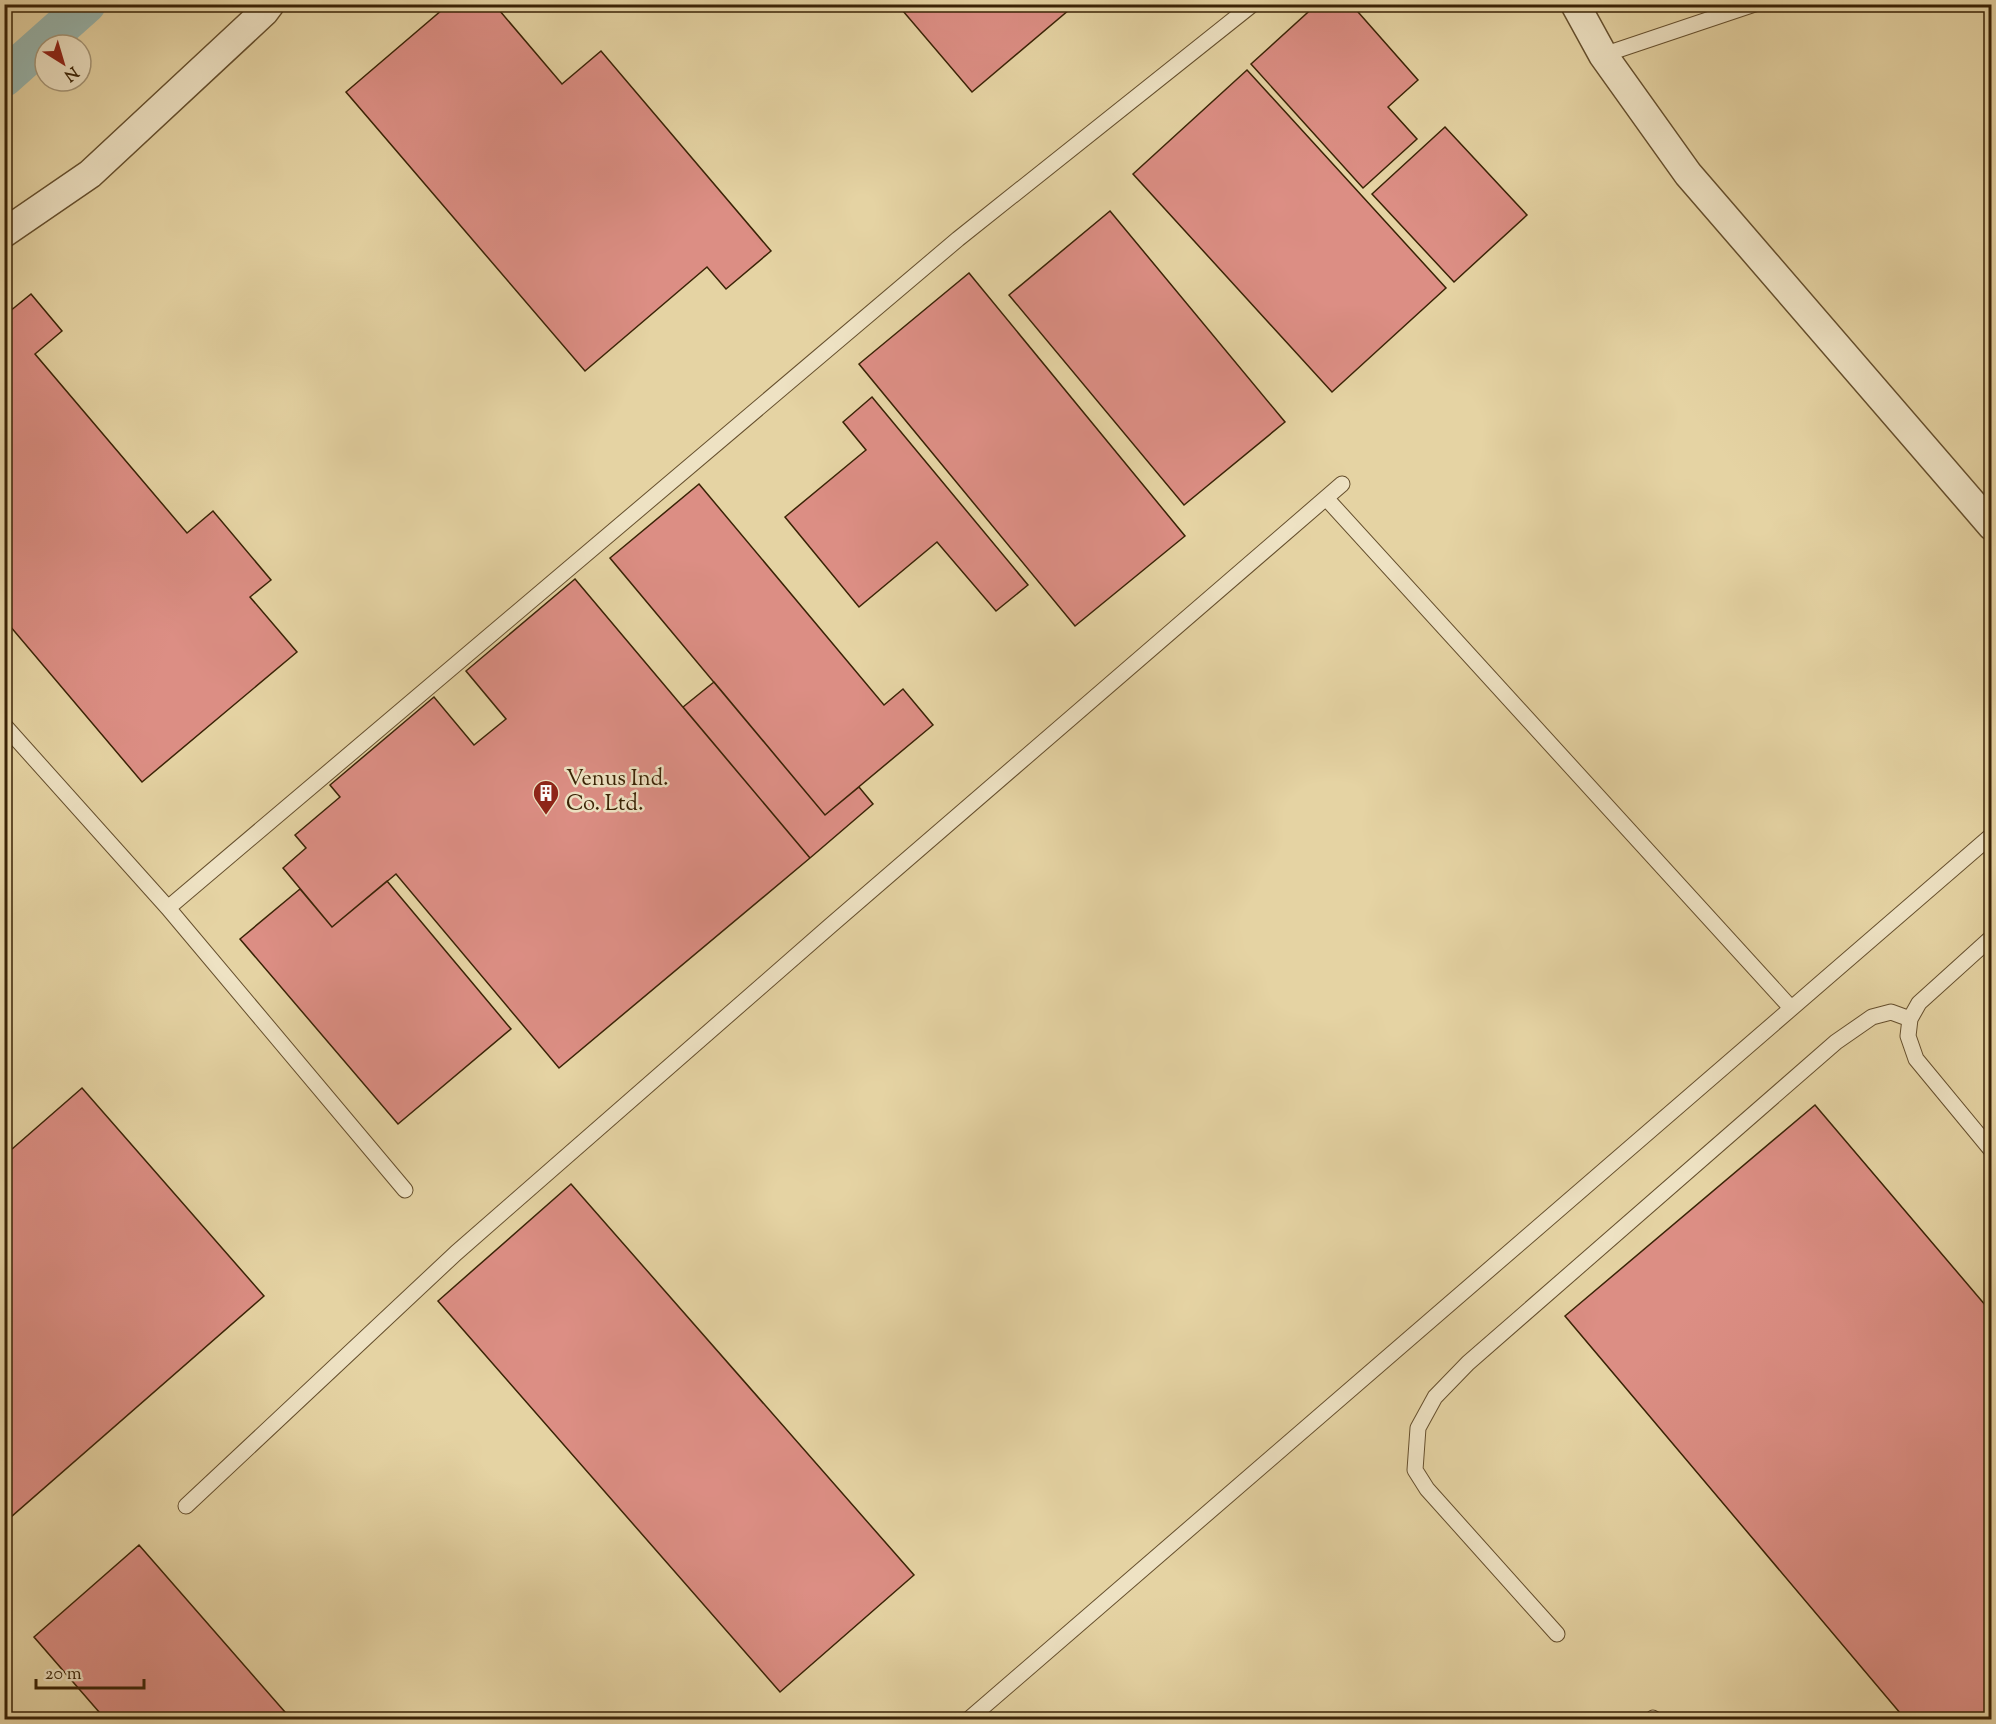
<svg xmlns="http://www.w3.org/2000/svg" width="1996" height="1724" font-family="'Sorts Mill Goudy',serif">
	<rect width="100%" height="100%" fill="#e5d3a3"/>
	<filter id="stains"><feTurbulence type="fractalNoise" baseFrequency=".00333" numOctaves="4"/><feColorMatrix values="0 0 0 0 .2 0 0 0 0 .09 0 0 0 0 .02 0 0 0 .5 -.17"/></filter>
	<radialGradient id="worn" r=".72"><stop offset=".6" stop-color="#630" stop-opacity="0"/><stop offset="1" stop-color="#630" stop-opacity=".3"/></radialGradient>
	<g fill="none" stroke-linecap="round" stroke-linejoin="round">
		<!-- canal -->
		<path stroke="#98b6ae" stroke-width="38" d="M4,78L87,4"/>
	</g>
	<!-- building -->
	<path fill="#dc8e84" stroke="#3a2306" stroke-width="1.5" d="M449,4H494L562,84L601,51L771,251L726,289L707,267L585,371L346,92Z
		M897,4H1076L972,92Z
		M1317,4H1351L1418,80L1388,107L1417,139L1363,188L1251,64Z
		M1247,70L1446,288L1332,392L1133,174Z
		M1445,127L1527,215L1454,282L1372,194Z
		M1110,211L1285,422L1184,505L1009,295Z
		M969,273L1185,536L1075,626L859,364Z
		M31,294L62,331L35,354L187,533L213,511L271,580L250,597L297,652L142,782L4,619V316Z
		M872,397L1028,585L996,611L937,542L859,607L785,517L866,450L843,422Z
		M699,484L884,705L903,689L933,725L825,815L610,558Z
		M575,579L810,858L559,1068L396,874L332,927L283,868L306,848L295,835L340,797L330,785L434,697L474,745L506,719L466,671Z
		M714,682L825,815L859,787L873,804L810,858L683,707Z
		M387,881L511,1029L398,1124L240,939L300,889L332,927Z
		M82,1088L264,1296L4,1523V1156Z
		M1815,1105L1992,1313V1720H1906L1565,1316Z
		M571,1184L914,1575L780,1692L438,1301Z
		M139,1545L292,1720H106L34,1637Z"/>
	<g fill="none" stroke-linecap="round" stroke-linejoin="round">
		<!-- lane casing -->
		<g stroke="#654f2d" stroke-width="17">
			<path id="lane" d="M1603,55L1755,4
				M1326,498L1791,1008
				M4,725L168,908L405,1190
				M168,908L958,239L1253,4
				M1992,937L1919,1003L1910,1019L1908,1036L1916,1059L1992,1151
				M186,1506L456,1253L830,926L1342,484
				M1557,1634L1427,1489L1415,1470L1418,1428L1435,1397L1468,1363L1836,1042L1872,1017L1891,1012L1910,1019
				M1653,1718L1654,1720
				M968,1720L1992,835"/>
		</g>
		<!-- street casing -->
		<g stroke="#654f2d" stroke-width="31">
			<path id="street" d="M1575,4L1603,55L1688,174L1992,526
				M4,233L90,174L264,12L270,4"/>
		</g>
		<!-- lane -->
		<use href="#lane" stroke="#eee2c3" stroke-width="15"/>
		<!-- street -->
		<use href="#street" stroke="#eee2c3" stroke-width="28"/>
	</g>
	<!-- icons -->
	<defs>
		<g id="building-pin" transform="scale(1.35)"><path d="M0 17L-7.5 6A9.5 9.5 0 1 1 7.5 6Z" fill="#8f2418" stroke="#eee2c3"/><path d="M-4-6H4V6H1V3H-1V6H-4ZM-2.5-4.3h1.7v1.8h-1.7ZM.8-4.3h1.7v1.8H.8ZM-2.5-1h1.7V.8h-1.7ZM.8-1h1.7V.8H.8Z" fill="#fff"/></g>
	</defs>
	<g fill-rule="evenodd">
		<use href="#building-pin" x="546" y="793"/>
	</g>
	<g text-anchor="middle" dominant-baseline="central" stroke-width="5" stroke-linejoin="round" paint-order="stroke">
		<!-- poi labels -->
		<g font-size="22" fill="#3a2306" stroke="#eee2c3" text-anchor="start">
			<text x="566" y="780">Venus Ind.<tspan x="566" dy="25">Co. Ltd.</tspan></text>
		</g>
	</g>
	<!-- margin -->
	<rect width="1996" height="1724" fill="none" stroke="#e5d3a3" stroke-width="24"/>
	<rect x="6" y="6" width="1984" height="1712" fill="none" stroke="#3a2306" stroke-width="3"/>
	<rect x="12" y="12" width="1972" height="1700" fill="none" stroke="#3a2306" stroke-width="1.5"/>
	<!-- north arrow -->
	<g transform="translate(63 63) rotate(143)"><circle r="28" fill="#eee2c3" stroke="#a69677" stroke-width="1.5"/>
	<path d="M0-4.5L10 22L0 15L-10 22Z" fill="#8f2418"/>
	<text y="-9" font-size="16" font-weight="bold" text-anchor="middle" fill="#3a2306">N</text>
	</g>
	<!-- scale -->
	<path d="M36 1679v9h108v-9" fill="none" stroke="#3a2306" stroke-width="3"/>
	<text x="45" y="1679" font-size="18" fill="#3a2306" stroke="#eee2c3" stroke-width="4.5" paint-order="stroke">20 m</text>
	<rect width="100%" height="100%" filter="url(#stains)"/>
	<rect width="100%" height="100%" fill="url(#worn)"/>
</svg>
